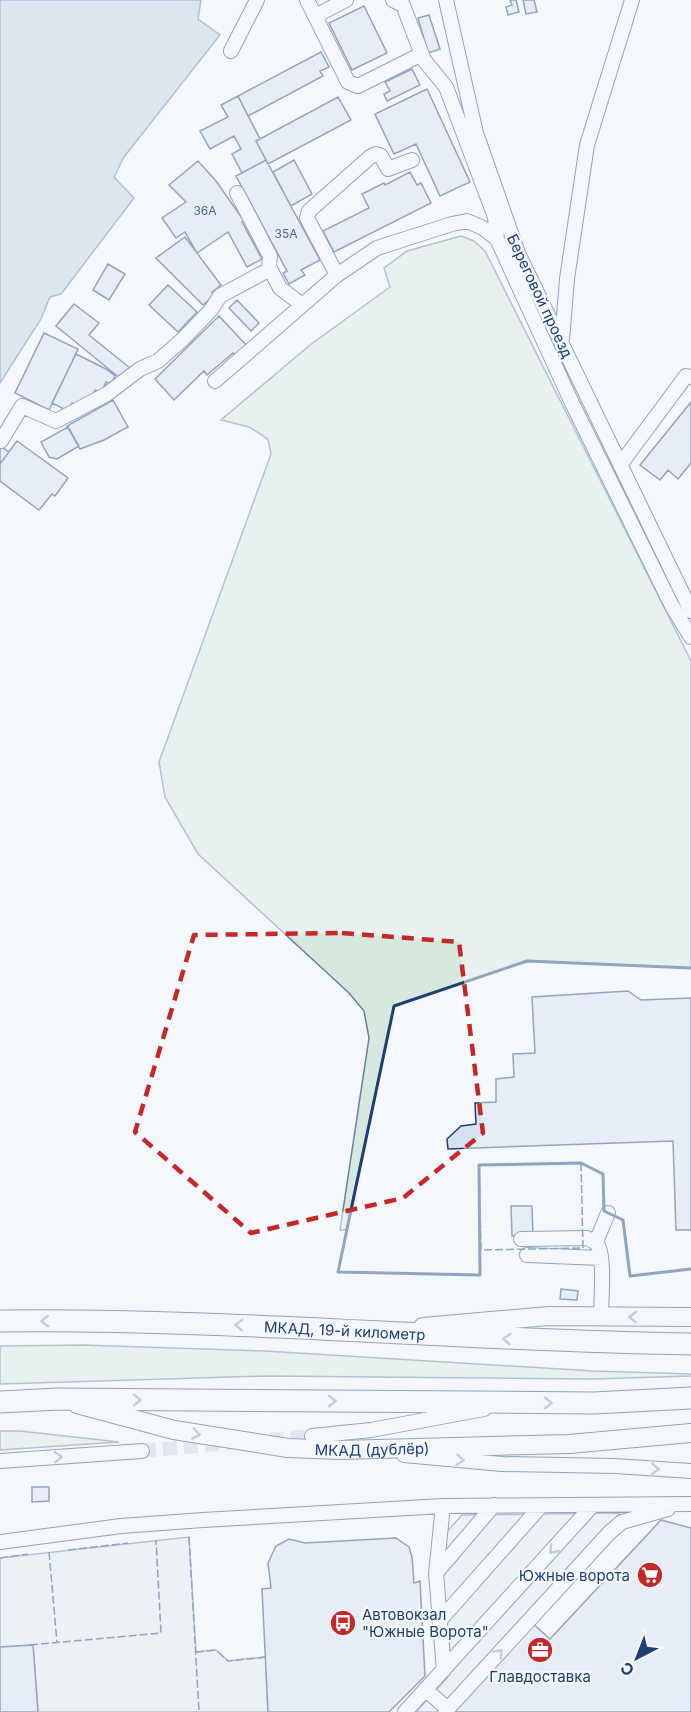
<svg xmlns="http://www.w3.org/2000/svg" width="691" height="1712" font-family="Inter,sans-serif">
	<rect width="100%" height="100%" fill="#f4f7fb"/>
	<!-- green -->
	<path fill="#d7e8df" stroke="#687fa3" stroke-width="1.5" d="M461,236L474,241L485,251L691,661V968L527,961L394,1006L346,1230H340L369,1038L364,1011L349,993L198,854L165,797L159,762L271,454L268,439L249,427L221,420L310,345L390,287L384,268L407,251Z
		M83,1345L265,1351L593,1371L691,1374V1376L594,1379L267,1376L0,1384V1346Z
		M0,1431H20L119,1442L0,1450Z"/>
	<!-- parking -->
	<path fill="#e3e8f0" stroke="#687fa3" stroke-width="1.5" d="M620,1513L612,1523L442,1712H416L448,1677L441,1538L462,1515Z
		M189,1537L196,1652L216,1650L228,1661L266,1657L268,1712H38L33,1645L0,1647V1558Z"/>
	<!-- water -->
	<path fill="#bed0e5" stroke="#687fa3" stroke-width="1.5" d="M0,0H201L198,19L220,35L124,157L114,177L134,198L61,294L50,297L41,319L0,383Z"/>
	<!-- building -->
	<path fill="#d5e0f0" stroke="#1d3f73" stroke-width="1.5" d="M510,0H516L519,12L508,15L506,7L512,5Z
		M523,0H534L537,12L526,14Z
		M364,6L387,53L352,70L329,23Z
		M429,15L440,49L428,53L418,18Z
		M321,52L329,67L320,71L323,76L248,116L238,96Z
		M412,69L420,85L387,101L384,94L390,91L385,82Z
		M427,89L470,182L440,196L416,144L394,154L375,114Z
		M238,96L260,139L256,141L266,160L242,173L232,154L241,149L234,136L210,149L200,131L228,117L221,105Z
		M338,97L351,120L268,164L256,141Z
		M266,160L320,260L301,270L305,275L289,284L283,273L287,271L236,176Z
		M294,160L312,194L291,206L273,172Z
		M198,161L216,181L244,221L242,222L262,259L247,267L228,232L197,253L185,232L176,238L162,218L186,202L169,185Z
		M410,172L417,185L421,183L431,203L334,252L323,231L369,208L362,194L384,183L385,185Z
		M185,237L221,285L212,292L215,295L203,305L156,258Z
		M108,264L125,274L109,300L93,290Z
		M168,285L197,312L178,332L149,305Z
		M237,300L259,323L251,331L229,308Z
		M74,304L99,323L89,335L130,368L121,379L56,326Z
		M219,316L247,346L237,356L233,353L207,375L204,371L174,400L155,379Z
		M44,333L78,349L49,410L15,393Z
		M76,354L106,369L115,376L111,384L106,382L101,393L95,390L90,400L85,398L81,407L72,403L68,411L52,403Z
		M113,400L128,427L104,440L80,449L67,426Z
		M691,402V463L678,479L668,470L660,480L640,465Z
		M68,427L79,446L57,459L49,457L41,442Z
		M17,441L68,478L55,496L52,494L39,510L0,481V464Z
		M0,446L9,452L0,464Z
		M628,991L641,1000L691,998V1230H676L673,1141L448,1149L447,1139L461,1126L476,1124L475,1103L496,1102V1079L514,1077L513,1054L535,1053L532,997Z
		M511,1206H532L533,1236H512Z
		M561,1289L578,1291L577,1300L560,1299Z
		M32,1487H49V1501L32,1502Z
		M661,1520L691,1528V1712H450L531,1622L550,1639Z
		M396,1538L409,1547L412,1557L414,1583L420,1581L425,1676L389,1712H268L262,1589L271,1588L268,1563L276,1546L289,1539L305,1543Z
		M33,1645L38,1712H0V1647Z"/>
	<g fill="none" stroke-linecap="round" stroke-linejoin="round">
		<!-- minor-tunnel -->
		<path stroke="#c9d2e0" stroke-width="14" stroke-dasharray="14 7" stroke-linecap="butt" d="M270,1440L312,1436
			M142,1451L230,1443"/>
		<!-- minor casing -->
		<g stroke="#1d3f73" stroke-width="16">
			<path id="minor" d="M307,0L348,82L358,86L422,54
				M393,0L403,5L424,60L446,87L495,217L497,239
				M446,0L476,133L518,253L691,611
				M315,16L346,0
				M231,51L257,0
				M237,193L270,256L269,267L280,288L301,304
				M337,275L307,218L309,211L370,157L376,154L381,156L388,169L412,160
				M562,340L567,279L587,145L632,0
				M215,381L337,275L377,248L452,224L467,221L483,228L497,239L572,403L672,606L691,637
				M1,441L22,406L56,421L107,394L140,369L158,361L182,340L211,310L220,296L270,269
				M620,465L686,376L691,377
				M521,1239L587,1238C591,1240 595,1241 598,1246C605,1257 601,1302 601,1317
				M596,1242L608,1213
				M527,1255L601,1258
				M312,1436L371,1430L484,1409
				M404,1455L502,1464L615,1466L691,1471
				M0,1461L142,1451
				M443,1506L436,1573L444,1670
				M0,1542L121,1526L203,1520L443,1506L691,1504
				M436,1573L494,1505
				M441,1619L541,1506
				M426,1690L448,1709
				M405,1712L592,1506
				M445,1712L610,1532L622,1522L668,1509"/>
		</g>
		<!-- major casing -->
		<g stroke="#1d3f73" stroke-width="20">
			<g id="major">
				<path d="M423,1327L549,1316L691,1317"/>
				<path id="s1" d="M77,1404L174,1430L288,1448L339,1450L569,1444L691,1433"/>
			</g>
		</g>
		<!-- highway casing -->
		<g stroke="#1d3f73" stroke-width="23">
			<g id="highway">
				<path id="s2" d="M0,1321C231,1318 461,1341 691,1344"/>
				<path d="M0,1402L58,1399L594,1403L691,1398"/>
			</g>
		</g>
		<!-- minor -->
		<use href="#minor" stroke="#f4f7fb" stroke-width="14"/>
		<!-- major -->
		<use href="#major" stroke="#f4f7fb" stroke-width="18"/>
		<!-- highway -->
		<use href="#highway" stroke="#f4f7fb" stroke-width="21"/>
		<!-- fence -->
		<path stroke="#1d3f73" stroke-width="1.5" stroke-dasharray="8 3" stroke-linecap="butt" d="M581,1163L583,1248L481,1250L479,1165Z
			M189,1537L199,1712
			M68,1550L128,1543
			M49,1552L57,1643
			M0,1558L28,1554
			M30,1645L161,1633L156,1540
			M196,1652L216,1650L228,1661L266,1657"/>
		<!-- wall -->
		<path stroke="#1d3f73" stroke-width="3" d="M691,968L527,961L394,1006L338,1272L480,1275L479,1165L581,1163L603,1174L604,1211L623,1220L630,1276L691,1269"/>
	</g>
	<!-- one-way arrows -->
	<defs><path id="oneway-chevron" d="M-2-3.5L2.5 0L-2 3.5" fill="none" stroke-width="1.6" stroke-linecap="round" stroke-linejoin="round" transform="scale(1.5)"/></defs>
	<g stroke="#889bb7">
		<use href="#oneway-chevron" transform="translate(633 1317) rotate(-180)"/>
		<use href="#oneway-chevron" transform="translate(45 1321) rotate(179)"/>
		<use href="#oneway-chevron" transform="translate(239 1325) rotate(-178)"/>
		<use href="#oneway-chevron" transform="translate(507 1339) rotate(-177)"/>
		<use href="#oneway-chevron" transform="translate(137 1400) rotate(1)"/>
		<use href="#oneway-chevron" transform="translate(332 1401)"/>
		<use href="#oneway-chevron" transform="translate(548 1403) rotate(1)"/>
		<use href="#oneway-chevron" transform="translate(196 1434) rotate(9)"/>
		<use href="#oneway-chevron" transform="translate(58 1457) rotate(-4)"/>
		<use href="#oneway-chevron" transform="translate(460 1460) rotate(5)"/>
		<use href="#oneway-chevron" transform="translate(655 1469) rotate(4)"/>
		<use href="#oneway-chevron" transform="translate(553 1550) rotate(132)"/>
		<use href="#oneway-chevron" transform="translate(499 1653) rotate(-48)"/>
	</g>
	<!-- marked area -->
	<path d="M0 0H691V1712H0ZM342,933L459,942L483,1133L403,1198L251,1233L135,1132L194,935Z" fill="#f4f7fb" fill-opacity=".55" fill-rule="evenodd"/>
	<path fill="none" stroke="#c62828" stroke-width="4.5" stroke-dasharray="12 8" stroke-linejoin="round" d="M342,933L459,942L483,1133L403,1198L251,1233L135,1132L194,935Z"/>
	<!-- icons -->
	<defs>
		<g id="supermarket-disc" transform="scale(1.35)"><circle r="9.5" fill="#c62828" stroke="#f4f7fb"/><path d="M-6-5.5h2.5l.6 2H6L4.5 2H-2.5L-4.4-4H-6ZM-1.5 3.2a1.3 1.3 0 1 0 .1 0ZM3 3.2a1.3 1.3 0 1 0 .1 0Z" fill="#fff"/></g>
		<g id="bus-disc" transform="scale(1.35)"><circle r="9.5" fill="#c62828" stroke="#f4f7fb"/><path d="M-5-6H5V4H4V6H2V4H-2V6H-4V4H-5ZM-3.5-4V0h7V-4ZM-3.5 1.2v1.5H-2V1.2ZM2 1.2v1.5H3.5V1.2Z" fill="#fff"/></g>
		<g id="office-disc" transform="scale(1.35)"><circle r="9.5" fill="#c62828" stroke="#f4f7fb"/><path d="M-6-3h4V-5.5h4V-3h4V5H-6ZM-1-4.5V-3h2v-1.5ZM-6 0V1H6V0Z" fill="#fff"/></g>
	</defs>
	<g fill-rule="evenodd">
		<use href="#supermarket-disc" x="650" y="1575"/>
		<use href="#bus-disc" x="343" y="1623"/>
		<use href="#office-disc" x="540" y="1650"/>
	</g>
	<g text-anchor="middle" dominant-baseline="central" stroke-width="4.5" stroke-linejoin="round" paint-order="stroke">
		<!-- number labels -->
		<g font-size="12" fill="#4b6792">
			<text x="205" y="210">36А</text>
			<text x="286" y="233">35А</text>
		</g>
		<!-- street labels -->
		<g font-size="15" fill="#1d3f73" stroke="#f4f7fb">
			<text transform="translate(540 296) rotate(65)">Береговой проезд</text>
			<text stroke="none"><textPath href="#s2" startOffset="345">МКАД, 19-й километр</textPath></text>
			<text stroke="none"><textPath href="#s1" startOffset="300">МКАД (дублёр)</textPath></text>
		</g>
		<!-- poi labels -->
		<g font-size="15" fill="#1d3f73" stroke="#f4f7fb" text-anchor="end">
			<text x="630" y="1575">Южные ворота</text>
			<text x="362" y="1614" text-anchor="start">Автовокзал<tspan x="362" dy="17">"Южные Ворота"</tspan></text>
			<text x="540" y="1676" text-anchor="middle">Главдоставка</text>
		</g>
	</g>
	<!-- north arrow -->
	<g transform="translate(637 1658) rotate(222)" stroke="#f4f7fb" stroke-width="4.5" paint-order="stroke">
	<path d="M0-4.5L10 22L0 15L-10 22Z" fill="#1d3f73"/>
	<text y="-9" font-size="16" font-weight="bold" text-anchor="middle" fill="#1d3f73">С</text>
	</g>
</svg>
